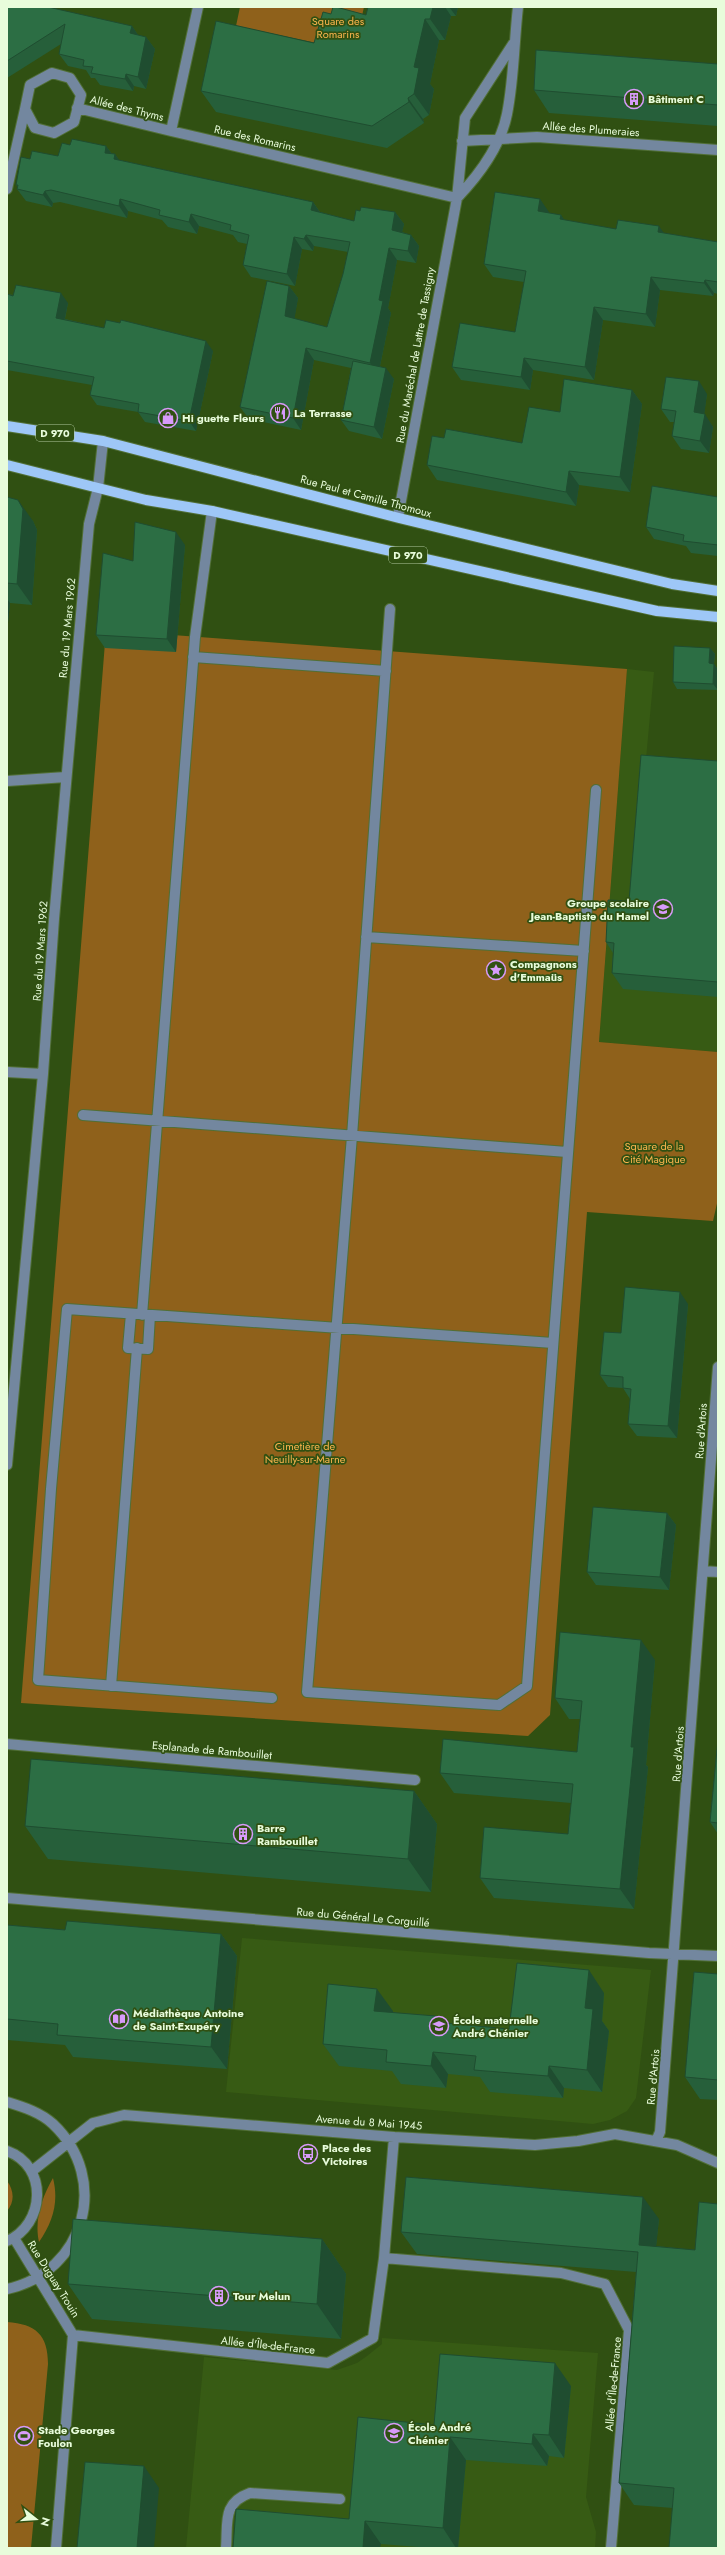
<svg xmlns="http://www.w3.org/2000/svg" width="725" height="2555" font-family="Jost,sans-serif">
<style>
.built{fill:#375b14}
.green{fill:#8f611b}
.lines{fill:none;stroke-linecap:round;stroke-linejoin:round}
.minor-casing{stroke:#516f36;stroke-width:12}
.major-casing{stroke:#516f36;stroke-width:12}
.minor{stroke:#73879f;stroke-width:10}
.major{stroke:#9ec7f7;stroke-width:10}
.wall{fill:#265f3a}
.shaded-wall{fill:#1f4d30}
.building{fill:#2c6e44;stroke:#1f4d30}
.labels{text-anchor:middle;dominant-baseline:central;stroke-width:3.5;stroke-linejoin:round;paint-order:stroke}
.shield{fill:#305012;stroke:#b1c89f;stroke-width:1}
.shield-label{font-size:10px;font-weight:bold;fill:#e8fcdb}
.park-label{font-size:11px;fill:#fbb44f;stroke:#305012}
.poi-label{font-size:11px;font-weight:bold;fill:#e8fcdb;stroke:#305012;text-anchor:start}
.street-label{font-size:11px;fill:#e8fcdb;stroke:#305012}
</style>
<rect width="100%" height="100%" fill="#305012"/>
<path class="built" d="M627,669L654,672L645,770L718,777V1052L599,1042Z
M242,1938L651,1970L636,2098L627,2111L610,2120L593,2124L226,2092Z
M382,2338L598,2353L586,2497L596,2532L595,2548H186L204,2357L337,2370L357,2363L367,2356L382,2344Z"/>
<path class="green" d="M240,7H364L354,51L236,26Z
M106,630L627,669L599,1042L718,1052V1199L713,1221L587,1212L550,1715L528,1736L21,1703Z
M53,2178C59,2202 53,2222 39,2242C34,2220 42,2197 53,2178Z
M7,2181C14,2190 15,2202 7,2211Z
M7,2322C36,2324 48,2335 48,2364L31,2548H7Z"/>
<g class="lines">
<g class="minor-casing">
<path id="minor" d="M198,7L171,131L457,198L398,517
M513,44L465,118L457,198C478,176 501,145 507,114C514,79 514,42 518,7
M52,73L70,78L81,95L74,122L54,133L35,128L25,109L30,85Z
M77,108L171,131
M462,141L537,137L718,150
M7,189L25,109
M390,609L352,1136L307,1692L499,1705L527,1686L596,790
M193,657L386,671
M7,781L66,777
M366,937L584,951
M7,1072L43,1074
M83,1115L567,1152
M131,1314L128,1348L148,1349L150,1315
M142,1315L195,637L212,511
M7,1465L43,1074L54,919L89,524L98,488L103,441
M703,1571L718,1572
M111,1686L137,1348
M272,1698L38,1680L51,1489L67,1309L553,1343
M7,1744L415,1780
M7,1898L649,1953L718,1956
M7,2102C23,2107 40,2112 53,2124C111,2179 85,2272 7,2289
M656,2141L660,2132L718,1367
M7,2151C49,2166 45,2225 7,2241
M32,2171L93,2123L124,2115L394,2137L535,2145L578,2141L615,2134L677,2145L718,2163
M14,2238L73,2335L56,2548
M384,2258L561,2273L605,2284L629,2330L611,2548
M73,2335L328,2363L373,2338L384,2258L394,2137
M226,2548C228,2522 222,2503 250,2493L340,2499"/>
</g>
<g class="major-casing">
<path id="major" d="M7,426L103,441L399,518L672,584L718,591
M7,465L146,500L212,511L657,611L718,617"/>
</g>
<use href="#minor" class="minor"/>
<use href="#major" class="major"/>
</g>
<path class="wall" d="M7,7L132,26L138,35L146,37L155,49L146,89L134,86L133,91L100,85L95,78H91L86,70L68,66L59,54L61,44L7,78Z
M368,7H458L456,16H451L445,40H439L430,84L434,89L429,115L423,119L424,123L387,148L216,112L201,91L314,43L331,14L366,15Z
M718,64V126L549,113L534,90Z
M70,145L106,146L112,154H115L119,160L313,202L320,212L354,221L360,211L395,212L404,224L402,232L411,235L419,246L416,263L397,260L388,308L391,313L380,366L394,379L382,439L349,431L341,420L351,368L314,360L301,430L249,419L240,407L289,286L298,298L294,319L327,327L343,274L348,252L314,246L313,251L302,249L295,286L251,277L243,265L247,244L238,242L233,235L199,226L197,234L168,227L162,220L128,211L127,218L60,202L53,203L52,207L26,201L17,189L18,187L16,185L30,159L58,156Z
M540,199L548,213L561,215L564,220L616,229L663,233L718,242V294L714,293L713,296L660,290L655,327L603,320L594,380L533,370L530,390L461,380L452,367L515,332L524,282L493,277L484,264Z
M7,294L68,303L65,319L104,328L213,351L196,431L145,422L138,412L97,405L90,395L92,385L7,370Z
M632,390L642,404L630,492L579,485L576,506L437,480L427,465L444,438L522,443L560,412Z
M707,394L704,414L713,427L709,453L681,449L672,436L674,422H670L661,409Z
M7,497L33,521L37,530L32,605L10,603L7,632Z
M718,497V556L691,553L686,546L654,539L646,527Z
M185,545L176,652L105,648L96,635L133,561Z
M710,648L715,654L714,664L718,670V690L677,689L673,682Z
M718,761V997L623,989L612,973L613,953L606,942L629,901Z
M688,1304L677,1438L637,1436L628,1424L630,1399L623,1388L608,1387L600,1375L621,1333Z
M667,1513L676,1525L669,1590L596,1585L587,1572Z
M655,1660L646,1765L648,1767L634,1909L494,1898L480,1878L568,1834L571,1803L454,1793L440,1773L577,1752L580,1719H569L555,1698Z
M718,1739V1834L710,1822Z
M414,1791L437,1824L431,1892L48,1859L25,1826Z
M7,1925L65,1930L221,1934L237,1956L227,2069L73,2057L65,2045L7,2040Z
M718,1974V2100L700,2099L685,2077Z
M604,1993L602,2021L609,2031L602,2092L564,2088L563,2098L490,2092L480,2077L448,2074L446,2088L401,2084L392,2071L339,2066L323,2044L393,2011V2012L440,2023L509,2029Z
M659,2219L656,2246L695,2250L673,2508L634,2505L619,2483L636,2272L417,2254L401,2232Z
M322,2239L346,2274L341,2339L92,2319L68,2284Z
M571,2386L564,2458L549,2456L547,2466L466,2460L458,2548H431L381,2544L349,2519L434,2425Z"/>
<path class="shaded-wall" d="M433,7H445L451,16L445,40L430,19Z
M449,7H458L456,16Z
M425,19L439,40L430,84L434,89L429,115L414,94V67Z
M132,26L140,38L130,33Z
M146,37L155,49L146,89L138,77Z
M126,74L134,86L133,91L125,79Z
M408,98L423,119L424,123L409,102Z
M106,146L114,157L115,154L123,166L105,153Z
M45,191L53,203L52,207L43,195Z
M120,199L128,211L127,218L119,206Z
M540,199L549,212L547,224L538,211Z
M313,202L321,214L311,210Z
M395,212L404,224L400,242L392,230Z
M191,214L199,226L197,234L189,222Z
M561,215L570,228L560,219Z
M659,226L668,239L658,232Z
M306,235L314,246L313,251L304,239Z
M411,235L419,246L416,263L408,251Z
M294,237L302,249L295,286L287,274Z
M389,248L397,260L388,308L391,313L378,375L370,363L379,300Z
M651,277L660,290L655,327L646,314Z
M705,280L714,293L713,296L704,283Z
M289,286L298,298L293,328L285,316Z
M61,293L68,303L63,327L56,318Z
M594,307L603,320L594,380L585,367Z
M206,341L213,351L196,431L189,421Z
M306,348L314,360L301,430L293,418Z
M524,358L533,370L530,390L521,377Z
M386,368L394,379L382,439L374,427Z
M699,381L707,394L703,424L705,414L713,427L709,453L700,441L694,412Z
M632,390L642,404L630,492L620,477Z
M569,471L579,485L576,506L566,492Z
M18,500L33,521L37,530L32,605L17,584Z
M176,532L185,545L176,652L167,639Z
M7,599L10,603L7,632Z
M710,648L715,654L713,670L709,663Z
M714,664L718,670V690L713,684Z
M680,1292L688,1304L677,1438L668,1426Z
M667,1513L676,1525L669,1590L660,1577Z
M641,1640L655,1660L646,1765L648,1767L634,1909L620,1889L631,1747Z
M414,1791L437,1824L431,1892L408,1859Z
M221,1934L237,1956L227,2069L211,2047Z
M589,1970L604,1993L602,2021L609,2031L602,2092L587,2070L585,2008Z
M377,1989L393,2011L390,2033L374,2011Z
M436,2016L451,2038L435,2022Z
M433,2052L448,2074L446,2088L431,2066Z
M549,2066L564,2088L563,2098L548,2076Z
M643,2197L659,2219L654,2267L639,2245Z
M322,2239L346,2274L341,2339L317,2304Z
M555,2363L571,2386L564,2458L549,2435Z
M533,2434L549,2456L547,2466L532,2444Z
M450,2437L466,2460L458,2548H456L443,2528Z
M144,2466L159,2488L154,2548H137Z
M365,2521L381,2544L380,2548H363Z"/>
<path class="building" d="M7,7H48L132,26L130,33L146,37L138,77L126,74L125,79L91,73L93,67L83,66L84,60L59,54L65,24L7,61Z
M333,7H336L366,15L368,7H433L430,19H425L414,67L419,68L414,94L408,98L409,102L372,126L201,91L216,21L314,43L323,12L331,14Z
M536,50L718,64V105L534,90Z
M72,139L106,146L105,153L115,154L114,159L313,202L311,210L354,221L356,210L360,211L361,207L395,212L392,230L411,235L408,251L389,248L379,300L383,301L370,363L306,348L293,418L240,407L267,281L289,286L285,316L327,327L343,274L350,242L306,235L304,239L294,237L287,274L243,265L249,235L230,230L231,225L191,214L189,222L159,215L160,210L120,199L119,206L51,190L45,191L43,195L17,189L18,185H16L21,157L30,159L32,151L58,156L62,143L70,145Z
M495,192L540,199L538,211L561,215L560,219L616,229L618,220L659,226L658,232L718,242V282L705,280L704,283L651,277L646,314L594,307L585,367L524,358L521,377L452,367L460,323L515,332L526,271L484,264Z
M16,285L61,293L56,318L104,328L106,320L120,323L121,320L206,341L189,421L138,412L139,404L90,395L94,377L7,361V294L13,296Z
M353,361L386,368L374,427L341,420Z
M666,377L699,381L694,412L705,414L700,441L672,436L676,411L661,409Z
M564,379L632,390L620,477L569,471L566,492L427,465L432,436L444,438L446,429L522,443L529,407L560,412Z
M652,486L718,497V545L683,541L684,535L646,527Z
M7,497L18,500L23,509L17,584L7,583Z
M135,522L176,532L167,639L96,635L103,553L133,561Z
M674,646L710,648L709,663L714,664L713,684L673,682Z
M641,755L718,761V982L612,973L614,943L606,942L608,900L629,901Z
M625,1287L680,1292L668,1426L628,1424L631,1389L623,1388V1377L600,1375L604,1332L621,1333Z
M593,1507L667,1513L660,1577L587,1572Z
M560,1632L641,1640L631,1747H634L620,1889L480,1878L484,1827L568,1834L573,1784L440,1773L443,1739L577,1752L582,1701L555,1698Z
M718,1739V1823L710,1822Z
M31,1759L414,1791L408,1859L25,1826Z
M67,1921L221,1934L211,2047L57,2035L58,2024L7,2019V1925L65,1930Z
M517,1963L589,1970L585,2008L593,2009L587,2070L549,2066L548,2076L474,2070L476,2056L433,2052L431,2066L386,2062L387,2050L323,2044L328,1984L377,1989L374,2011L436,2016L435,2022L509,2029Z
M694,1972L718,1974V2080L685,2077Z
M406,2177L643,2197L639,2245L695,2250L699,2202L718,2204V2548H669L674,2488L619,2483L638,2252L401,2232Z
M73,2219L322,2239L317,2304L68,2284Z
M440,2354L555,2363L549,2435L533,2434L532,2444L450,2437L443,2528L365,2521L363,2548H233L236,2509L349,2519L358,2417L434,2425Z
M85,2462L144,2466L137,2548H77Z"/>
<defs>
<g id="building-ring" transform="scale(1)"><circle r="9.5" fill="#305012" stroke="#d79bf9" stroke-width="1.5"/><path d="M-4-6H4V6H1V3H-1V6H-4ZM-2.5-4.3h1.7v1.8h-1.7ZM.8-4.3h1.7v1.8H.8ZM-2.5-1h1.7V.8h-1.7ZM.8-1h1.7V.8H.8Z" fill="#d79bf9"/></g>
<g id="restaurant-ring" transform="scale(1)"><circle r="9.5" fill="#305012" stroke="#d79bf9" stroke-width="1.5"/><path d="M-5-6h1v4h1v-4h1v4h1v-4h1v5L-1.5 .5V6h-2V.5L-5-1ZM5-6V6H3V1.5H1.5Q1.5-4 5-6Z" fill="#d79bf9"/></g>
<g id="shop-ring" transform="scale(1)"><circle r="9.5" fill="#305012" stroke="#d79bf9" stroke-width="1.5"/><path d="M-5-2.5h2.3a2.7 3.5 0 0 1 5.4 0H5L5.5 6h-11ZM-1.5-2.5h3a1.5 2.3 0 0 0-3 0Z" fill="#d79bf9"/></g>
<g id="school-ring" transform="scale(1)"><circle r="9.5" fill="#305012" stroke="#d79bf9" stroke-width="1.5"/><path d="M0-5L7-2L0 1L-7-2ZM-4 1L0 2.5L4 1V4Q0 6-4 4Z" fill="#d79bf9"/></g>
<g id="sight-ring" transform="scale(1)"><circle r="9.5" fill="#305012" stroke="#d79bf9" stroke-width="1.5"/><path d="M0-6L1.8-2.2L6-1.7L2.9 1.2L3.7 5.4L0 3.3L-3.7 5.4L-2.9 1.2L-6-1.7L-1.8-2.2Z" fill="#d79bf9"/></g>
<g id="library-ring" transform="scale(1)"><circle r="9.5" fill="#305012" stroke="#d79bf9" stroke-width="1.5"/><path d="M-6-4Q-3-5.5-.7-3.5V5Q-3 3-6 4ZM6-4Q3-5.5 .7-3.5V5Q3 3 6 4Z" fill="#d79bf9"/></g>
<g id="bus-ring" transform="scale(1)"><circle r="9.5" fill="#305012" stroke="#d79bf9" stroke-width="1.5"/><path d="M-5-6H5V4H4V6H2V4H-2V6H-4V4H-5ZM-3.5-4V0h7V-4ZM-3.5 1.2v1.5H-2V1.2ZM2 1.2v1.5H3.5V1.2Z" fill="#d79bf9"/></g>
<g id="stadium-ring" transform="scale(1)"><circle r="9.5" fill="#305012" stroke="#d79bf9" stroke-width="1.5"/><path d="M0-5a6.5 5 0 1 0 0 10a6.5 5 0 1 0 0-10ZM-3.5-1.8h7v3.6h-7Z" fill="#d79bf9"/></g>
</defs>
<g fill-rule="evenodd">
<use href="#building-ring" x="634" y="99"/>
<use href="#restaurant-ring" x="280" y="413"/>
<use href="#shop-ring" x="168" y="418"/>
<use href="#school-ring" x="663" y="909"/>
<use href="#sight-ring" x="496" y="970"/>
<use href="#building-ring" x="243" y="1834"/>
<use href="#library-ring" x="119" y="2019"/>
<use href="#school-ring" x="439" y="2026"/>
<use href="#bus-ring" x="308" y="2154"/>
<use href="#building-ring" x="219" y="2296"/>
<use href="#school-ring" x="394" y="2433"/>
<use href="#stadium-ring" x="24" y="2436"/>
</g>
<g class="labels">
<g class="shield">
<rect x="36" y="425" width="38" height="16" rx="3"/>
<rect x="389" y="547" width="38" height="16" rx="3"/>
</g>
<g class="shield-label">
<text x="55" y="433">D 970</text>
<text x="408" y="555">D 970</text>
</g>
<g class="park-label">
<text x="338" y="21">Square des<tspan x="338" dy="13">Romarins</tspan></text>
<text x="654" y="1146">Square de la<tspan x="654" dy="13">Cité Magique</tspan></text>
<text x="305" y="1446">Cimetière de<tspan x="305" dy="13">Neuilly-sur-Marne</tspan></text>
</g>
<g class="poi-label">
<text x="648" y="99">Bâtiment C</text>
<text x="294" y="413">La Terrasse</text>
<text x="182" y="418">Hi guette Fleurs</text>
<text x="649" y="903" text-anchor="end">Groupe scolaire<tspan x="649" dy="13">Jean-Baptiste du Hamel</tspan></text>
<text x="510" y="964">Compagnons<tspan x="510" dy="13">d'Emmaüs</tspan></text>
<text x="257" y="1828">Barre<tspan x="257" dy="13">Rambouillet</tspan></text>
<text x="133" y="2013">Médiathèque Antoine<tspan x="133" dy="13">de Saint-Exupéry</tspan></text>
<text x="453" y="2020">École maternelle<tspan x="453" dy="13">André Chénier</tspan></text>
<text x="322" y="2148">Place des<tspan x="322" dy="13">Victoires</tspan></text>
<text x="233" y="2296">Tour Melun</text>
<text x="408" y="2427">École André<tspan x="408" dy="13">Chénier</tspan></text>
<text x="38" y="2430">Stade Georges<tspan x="38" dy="13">Foulon</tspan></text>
</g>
<g class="street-label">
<text transform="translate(127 108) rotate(14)">Allée des Thyms</text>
<text transform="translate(591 129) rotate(4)">Allée des Plumeraies</text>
<text transform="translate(255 138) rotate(13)">Rue des Romarins</text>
<text transform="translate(415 355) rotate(-80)">Rue du Maréchal de Lattre de Tassigny</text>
<text transform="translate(366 496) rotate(15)">Rue Paul et Camille Thomoux</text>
<text transform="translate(67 628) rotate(-85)">Rue du 19 Mars 1962</text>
<text transform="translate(40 951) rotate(-86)">Rue du 19 Mars 1962</text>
<text transform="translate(701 1431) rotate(-86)">Rue d'Artois</text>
<text transform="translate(212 1750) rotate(5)">Esplanade de Rambouillet</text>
<text transform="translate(678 1754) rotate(-86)">Rue d'Artois</text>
<text transform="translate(363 1917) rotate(5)">Rue du Général Le Corguillé</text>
<text transform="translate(653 2077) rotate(-85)">Rue d'Artois</text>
<text transform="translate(369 2122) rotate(4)">Avenue du 8 Mai 1945</text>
<text transform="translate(54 2279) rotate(58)">Rue Duguay Trouin</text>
<text transform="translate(268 2345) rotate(6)">Allée d'Île-de-France</text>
<text transform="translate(613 2384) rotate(-85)">Allée d'Île-de-France</text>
</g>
</g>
<rect width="725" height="2555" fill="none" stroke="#e8fcdb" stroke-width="16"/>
<g transform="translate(36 2519) rotate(107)" stroke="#305012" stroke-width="3" paint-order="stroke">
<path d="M0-3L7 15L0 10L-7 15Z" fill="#e8fcdb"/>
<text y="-6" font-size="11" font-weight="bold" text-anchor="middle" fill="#e8fcdb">N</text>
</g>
</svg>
